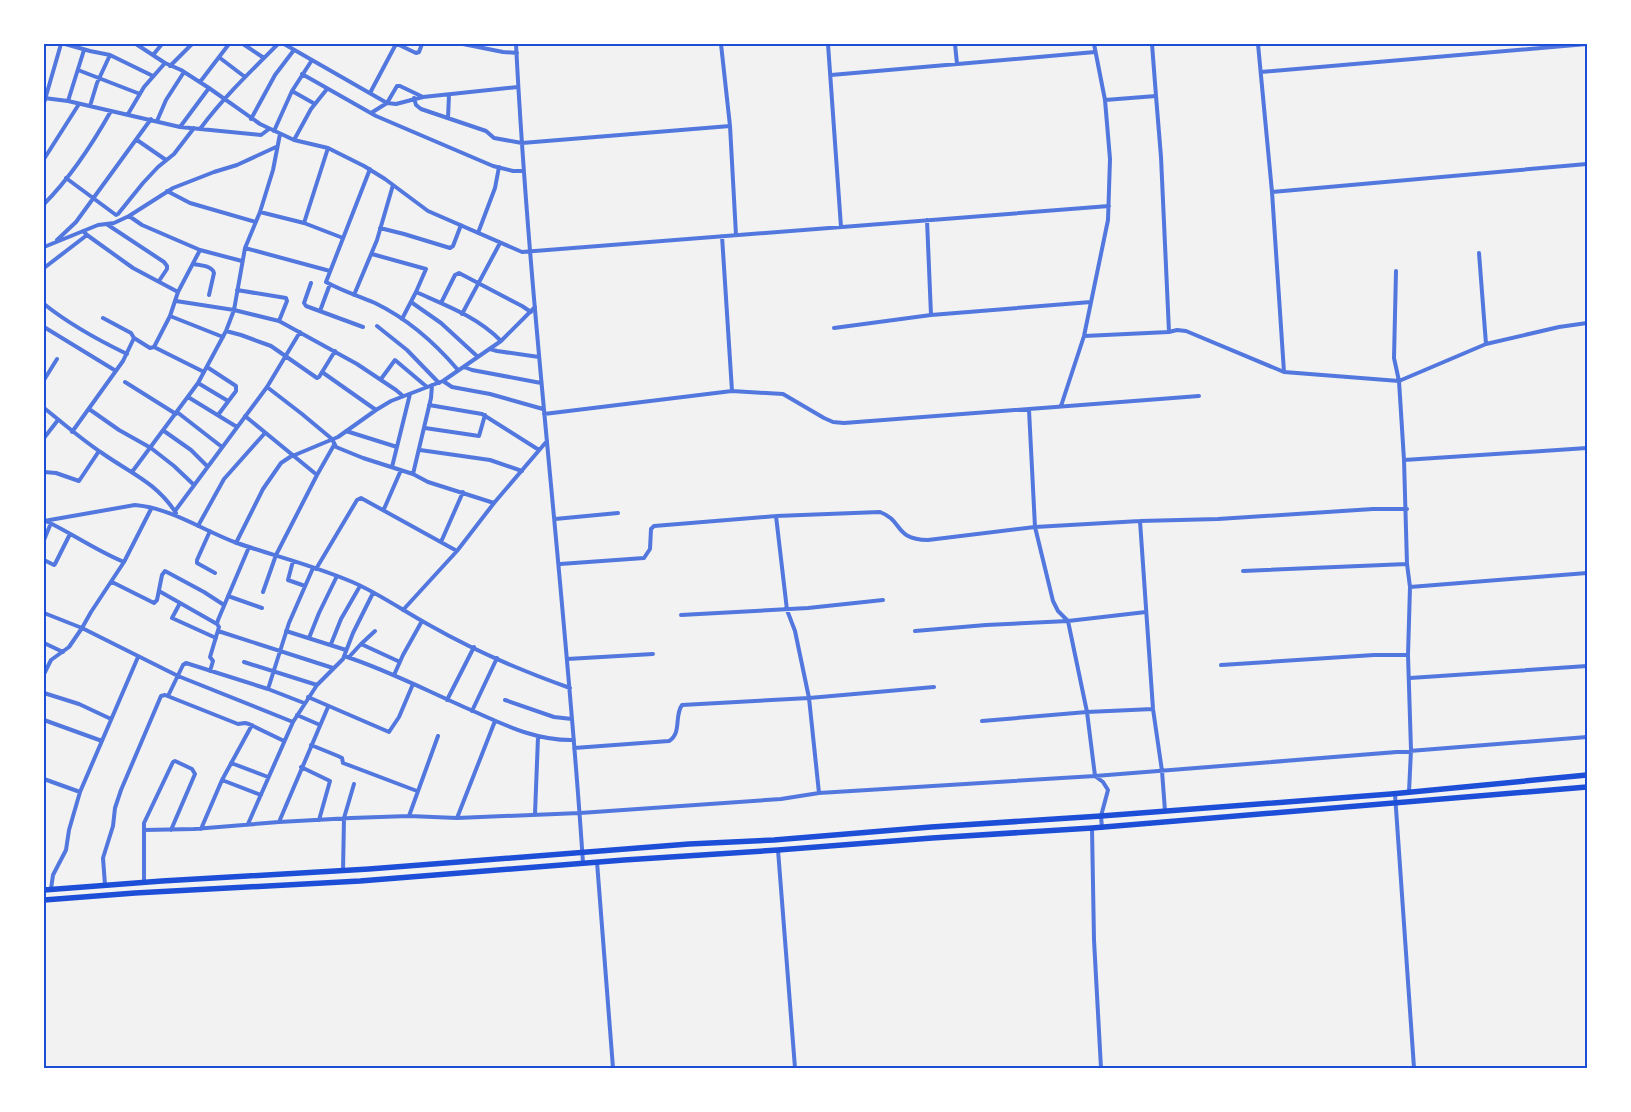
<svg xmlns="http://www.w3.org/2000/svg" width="1631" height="1112" font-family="Helvetica,sans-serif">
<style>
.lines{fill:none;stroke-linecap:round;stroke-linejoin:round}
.minor{stroke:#5277de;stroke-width:4}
.primary{stroke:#1d4ed8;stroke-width:5.5}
.neatline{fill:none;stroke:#1d4ed8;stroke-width:2}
</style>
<rect width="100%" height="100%" fill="#f2f2f2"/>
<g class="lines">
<path class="minor" d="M65,44L90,51L110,55L153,76
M136,44L165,63L181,70L209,88L260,124L294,140L328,148L364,166L385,179L428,211L522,252L1109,206
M243,44L264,58
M284,44L387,103L396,104L423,97L518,87
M397,44L416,53L419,52L422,44
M463,44L503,52L517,53
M516,44C530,317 565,589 583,863
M721,44L730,126L736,235
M828,44L841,227
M955,44L957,64
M1152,44L1156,96
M1258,44L1272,192L1284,372
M153,55L162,44
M220,58L245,77
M170,66L192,44
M78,70L140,94
M1261,72L1587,44
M302,74L376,116L493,166L513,171H524
M831,75L1095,52
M200,82L229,44
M292,91L315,104
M370,93L396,44
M44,98L68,101L180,127L261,135L269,129
M414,98L416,105L421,109L486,131L494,138L522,143L730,126
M1105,100L1156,96L1161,157L1169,332
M68,101L84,50
M44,103L61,44
M90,106L97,83L110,55
M371,113L387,103L397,86H400L423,97
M128,114L144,87L165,63
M448,118L449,95
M251,119L275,75L294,50
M157,121L166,100L184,72
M180,127L209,88
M200,129C223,98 251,71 278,44
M274,131L292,91L312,60
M137,140L166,160
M294,140L311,109L327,89
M44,159L79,104
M370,169L326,282C342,291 359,296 375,303C408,319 435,343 458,370
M66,178L116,215L118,214L143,183L158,167L174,154L194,128
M167,191L190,203L256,222
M1272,192L1587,164
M44,204C71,177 93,143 111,111
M260,212L304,223L343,238
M129,216L142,225L200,250L242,261
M927,220L931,315
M304,223L328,148
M108,225L164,262L167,266V269L159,281
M380,228L404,234L450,248L453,246L461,225
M83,231L87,235L133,268L178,292
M478,233L495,188L499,167
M722,236L732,391
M57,240L76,222L151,119
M44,247L98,225L114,223L129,216L173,188L214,172L237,165L276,147
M245,248L330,271
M1479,253L1486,344
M372,254L426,269L416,292L402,319
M193,264C201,265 212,266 214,273L209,295
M44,268L87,235
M1396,271L1394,358L1399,381L1404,460L1407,564L1410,587L1408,655L1411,750L1409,792
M311,283L304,303L306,306L363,327
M237,290L286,298L287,301L279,321
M416,292C445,305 478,317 501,341
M354,295L377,240L393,185
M176,301L234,310L279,321L357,364L396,390L403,396
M411,302L441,323L478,357
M441,303L455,275L459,273L522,306L531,312
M44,304C69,324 98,340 127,354
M320,311L330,284
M462,314L500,243
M170,316L223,337
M377,326L407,350L439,383
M44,327L116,371
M834,328L931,315L1091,302
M226,331L241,335L271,346L317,378L319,377L335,351
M1084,336L1169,332L1177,330L1186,331L1284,372L1399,381L1486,344L1559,327L1587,323
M134,338L150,348L154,347L204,372
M154,347L170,316L178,292L200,250
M490,349L497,351L539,357
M207,367L236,386V391L218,415
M464,367L472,370L541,383
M322,372L376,410
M381,379L395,360L427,387
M44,380L57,359
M443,381L452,387L490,394L543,409
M125,382L176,414
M198,383L228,401
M267,387L302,414L332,439L336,447L363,458L413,474L428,482L494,503
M188,397L237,427
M429,405L482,414L539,450
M1061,406L1084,336L1108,220L1110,159L1105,100L1094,44
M44,408C63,423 81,439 102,453C130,473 156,482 176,513
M89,409L119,430L151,448L174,466L193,484
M1029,410L1035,527L1053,601L1058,611L1068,621L1087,712L1095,776L1103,782L1108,790L1101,816L1102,828
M177,412L222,447
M544,414L732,391L783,394L824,418L833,422L844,423L1199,396
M245,416L317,475
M425,428L479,436L485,415
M164,431L191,450L207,466
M346,431L397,447
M72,432L123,361L134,338L131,333L103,318
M44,438L58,420
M420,450L490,460L522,471
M1404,460L1587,448
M392,467L410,394
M44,472L56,473L79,481L99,451
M132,472L198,383L226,331L234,310L245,248L260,212L273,170L280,134
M413,474L431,398L432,385
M384,509L401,470
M175,511L267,387L300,332
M776,516L787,610L795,631L809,698L819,793
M555,519L618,513
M44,521L135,505C171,508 204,531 237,543C277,557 320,567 359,585C384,597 407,613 431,626C475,651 522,671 570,688
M46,521C73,534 97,551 124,562
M1140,521L1153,709L1162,771L1165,811
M198,526L224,479L265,433
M210,531L197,560V563L215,573
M44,540L51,523
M441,542L463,492
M236,543L263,489L281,463L290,457L338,437L376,410L391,401L443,381L501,341L535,307
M44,560L54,565L55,564L70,534
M293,561L288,580L305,586
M560,564L644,558L650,549L651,529L654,526L776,516L880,512C904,521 893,539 928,540L1035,527L1140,521L1218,519L1373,509H1407
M316,569L357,500L361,498L457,551
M1243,571L1407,564
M112,582L154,603L157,600L162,575L165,571L204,592L224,605
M1410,587L1587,573
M159,591L217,624
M263,592L276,555L317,475L334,445
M228,596L262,608
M180,603L172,618L216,638
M403,610L457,551L494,503L547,441
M44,613L82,628L178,676L293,722
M681,615L808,608L883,600
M218,631L333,668
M286,631L346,650
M915,631L986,625L1068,621L1146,612
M309,638L319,613L337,576
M44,643L63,652
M331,644L341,619L360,586
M361,644L400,662
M344,656C388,670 429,692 471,710C505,725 536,741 574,740
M349,657L361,644L375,631
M567,659L653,654
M244,662L317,685
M1221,665L1374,655H1408
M210,671L213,661L210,657L219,627L217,624L218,620L249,547
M44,674L51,660L69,647L82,628L91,612L124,562L151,509
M394,675L403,655L422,621
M1410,678L1587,666
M268,689L289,623L313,568
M44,693L79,704L111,719
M168,696L183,665L186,663L268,689L304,703
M308,697L389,732L399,717L413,684
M447,700L474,647
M505,700L554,717L572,719
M472,711L497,658
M297,715L320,725
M44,720L102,741
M982,721L1087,712L1153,709
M311,745L338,756L342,758L343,763L417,791
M574,748L669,741C682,733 674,716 682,705L809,698L934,687
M231,763L268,777
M301,767L330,781L319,820
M44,779L80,792
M222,780L261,795
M1395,794L1414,1068
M535,814L538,737
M409,816L438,736
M457,818L495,721
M279,822L328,707
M248,824L293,722L317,685L343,659L353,633L373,593
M1092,828L1094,940L1101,1068
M201,829L222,780L252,725
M144,830L194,829L279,822L351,818L409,816L457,818L580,813L781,799L819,793L1095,776L1587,737
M778,850L795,1068
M597,862L613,1068
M343,871L344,818L354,784
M144,882V823L173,762L175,761L192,769L195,774L171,830
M105,885L103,858L113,826L115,808L121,790L161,696L165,695L238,724L245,723L249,724L284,741
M51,889L53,875L66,850L69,830L80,792L138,657"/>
<path class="primary" d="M44,890L162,881L369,869L689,844L774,840L931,827L1101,816L1391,794L1587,775
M44,900L135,893L360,881L624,860L778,850L932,838L1092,828L1587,787"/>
</g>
<rect width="1631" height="1112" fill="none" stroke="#ffffff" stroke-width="90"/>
<rect x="45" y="45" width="1541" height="1022" class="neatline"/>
</svg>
